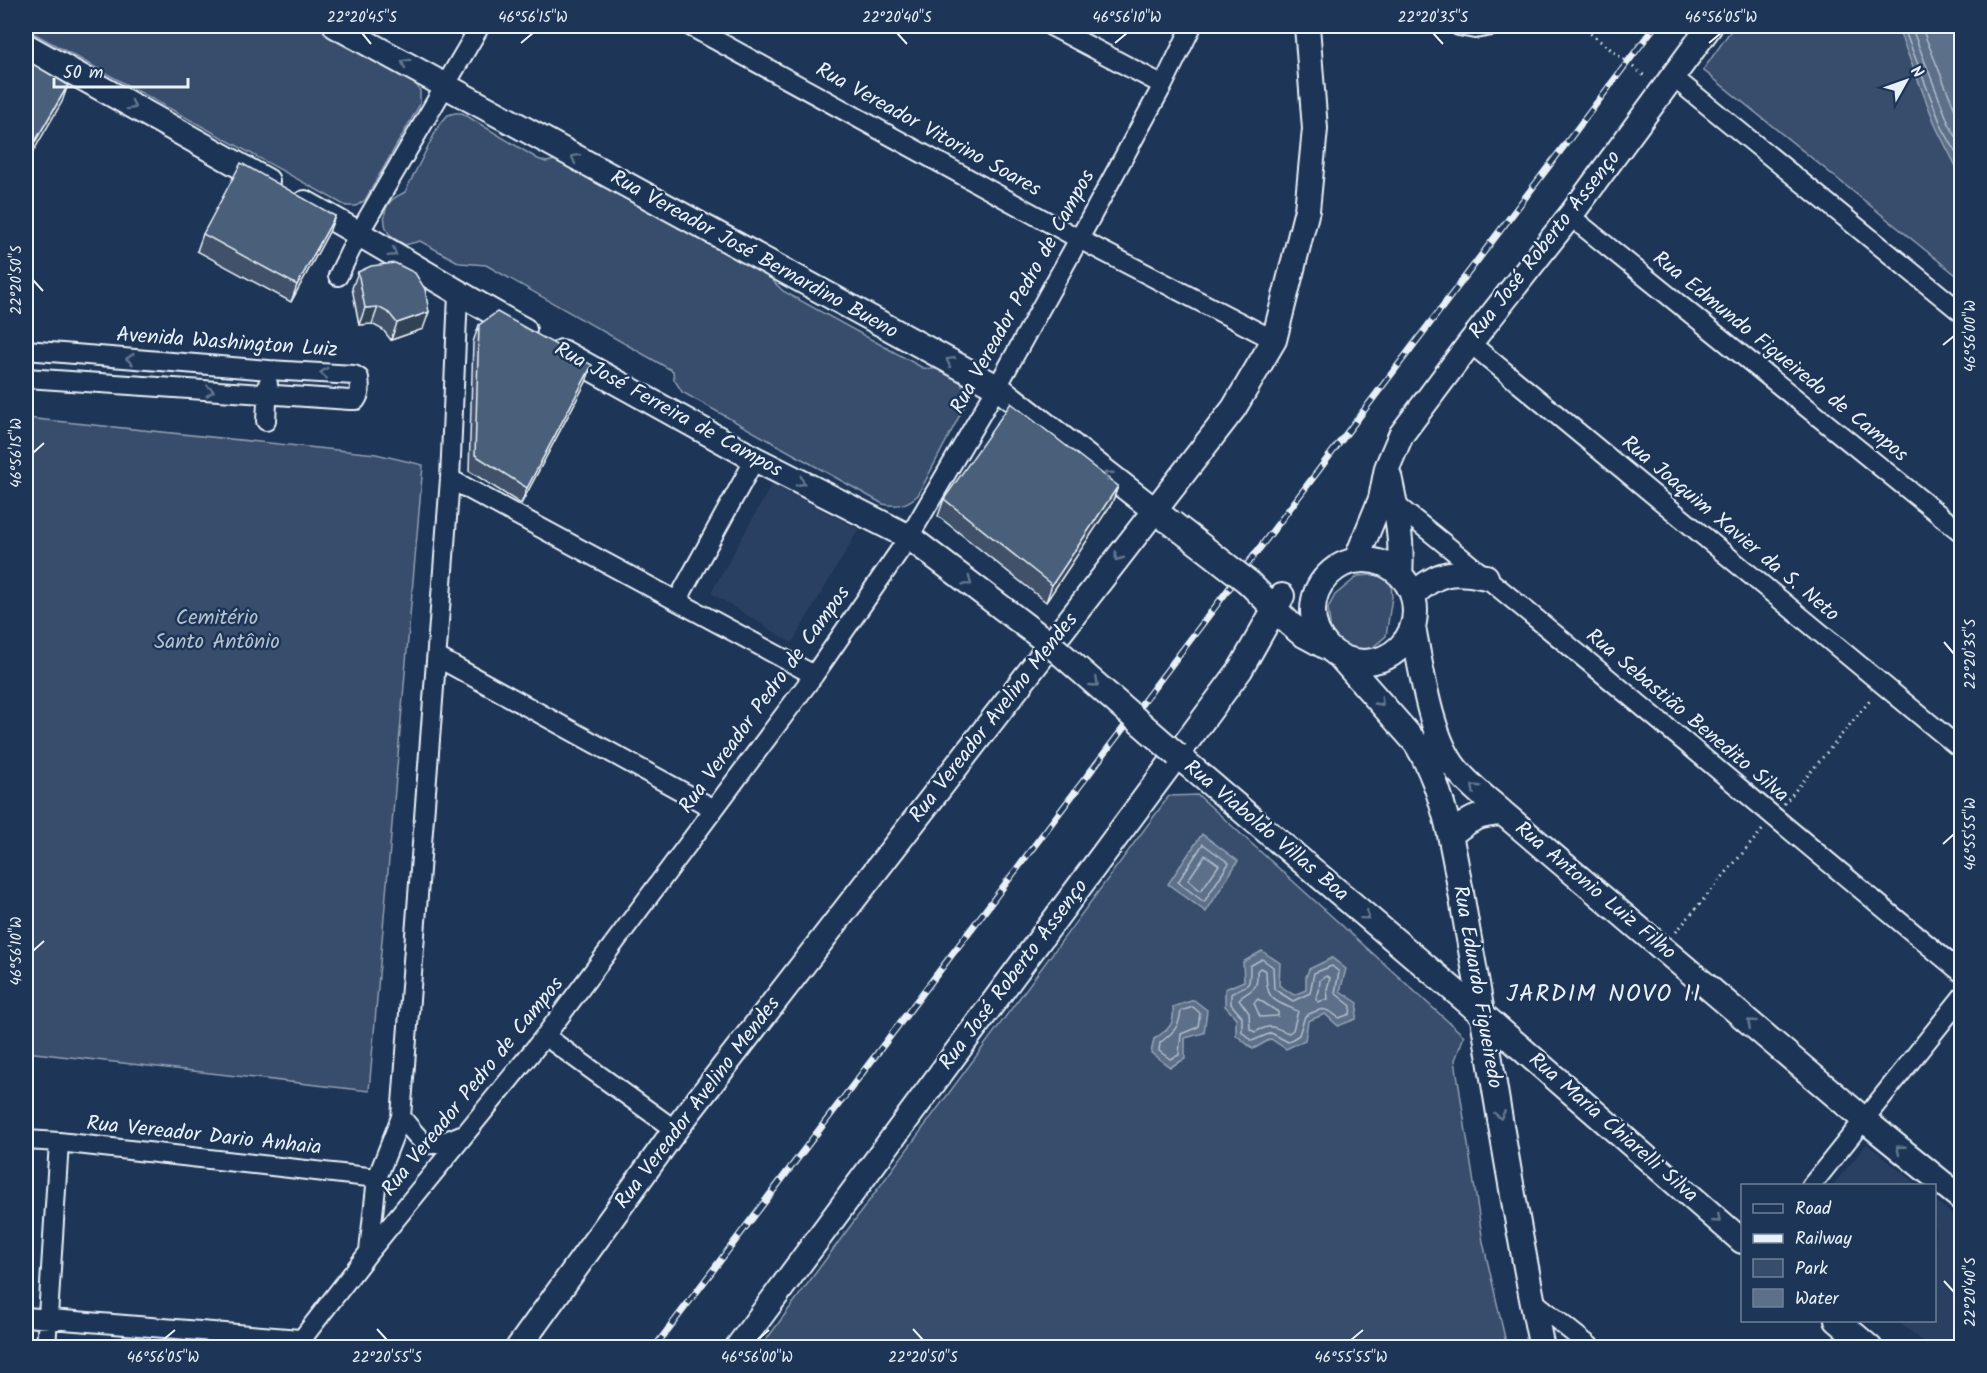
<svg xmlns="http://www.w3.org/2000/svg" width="1987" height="1373" font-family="Kalam,sans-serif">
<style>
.built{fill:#2a4162}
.green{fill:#374d6c;stroke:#909fb2;stroke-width:1.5}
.water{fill:#5d7089;stroke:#95a4b5;stroke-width:1.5}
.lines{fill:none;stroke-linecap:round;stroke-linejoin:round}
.shore{stroke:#b0bdcc;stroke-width:1.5}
.minor-casing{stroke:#e8f1f8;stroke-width:22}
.major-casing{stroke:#e8f1f8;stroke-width:28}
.path{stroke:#e8f1f8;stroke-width:3;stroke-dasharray:1.5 4.5;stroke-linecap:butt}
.minor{stroke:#1d3557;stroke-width:18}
.major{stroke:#1d3557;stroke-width:24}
.rail-casing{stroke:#e8f1f8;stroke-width:7}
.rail{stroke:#1d3557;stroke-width:4.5;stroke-dasharray:14;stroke-linecap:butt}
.major-bridge-casing{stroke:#e8f1f8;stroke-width:28;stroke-linecap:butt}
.major-bridge{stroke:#1d3557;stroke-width:24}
.wall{fill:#3f5169;stroke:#e8f1f8;stroke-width:1.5}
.shaded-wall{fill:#334255;stroke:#e8f1f8;stroke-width:1.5}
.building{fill:#495e7a;stroke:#e8f1f8;stroke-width:1.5}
.oneway{stroke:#64778f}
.ticks{fill:none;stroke:#e8f1f8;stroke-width:2}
.labels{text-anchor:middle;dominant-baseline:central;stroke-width:5;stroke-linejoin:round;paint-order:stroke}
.street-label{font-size:21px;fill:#e8f1f8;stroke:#1d3557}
.park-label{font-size:21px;fill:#b3c0ce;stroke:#1d3557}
.quarter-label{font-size:24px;letter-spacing:1.5px;fill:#e8f1f8;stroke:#1d3557}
.neatline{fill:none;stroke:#e8f1f8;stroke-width:2}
.ticks-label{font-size:15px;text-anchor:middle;fill:#e8f1f8}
</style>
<rect width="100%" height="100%" fill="#1d3557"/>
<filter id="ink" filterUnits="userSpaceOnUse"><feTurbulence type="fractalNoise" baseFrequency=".0167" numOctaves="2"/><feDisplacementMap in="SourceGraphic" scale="12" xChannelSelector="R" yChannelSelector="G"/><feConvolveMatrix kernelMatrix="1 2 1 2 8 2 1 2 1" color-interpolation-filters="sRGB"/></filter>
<g filter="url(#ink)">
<path class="built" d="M772,484L859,529L792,643L711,593Z
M1867,1144L1917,1185H1833Z
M1935,1200L1961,1223V1347H1930L1898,1321L1934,1320Z"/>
<path class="green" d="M26,26H316L414,80L420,91V104L365,200L356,206H346L26,29Z
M1734,26H1961V279L1703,70Z
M455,113H462L538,159L546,162L561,159L768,272L774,282L783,291L923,368L934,369L944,367C961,378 966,386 964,407L918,495C907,505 897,507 883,504L682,392L674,379L673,371L486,265L460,263L420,241L405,245C401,242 396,240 392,237C382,228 382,209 392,200C395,197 400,195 405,192L439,125L448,115Z
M26,418L376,454L423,465L369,1091L26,1052Z
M1384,574L1391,581L1392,597L1386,636L1364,655L1340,644L1331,632L1328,608L1335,595L1358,576Z
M1198,795L1464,1036L1455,1060L1483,1242L1507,1347L760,1348L1169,796Z"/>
<path class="water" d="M1897,26H1961V176L1937,129Z
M1202,834L1238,861L1206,912L1168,884Z
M1262,951L1280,963L1279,985L1294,995L1306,990V977L1309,969L1332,958L1346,969L1340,991L1358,1003L1356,1019L1338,1026L1325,1014L1308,1021L1305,1040L1286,1049L1271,1039L1253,1049L1236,1035V1018L1225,1006V989L1244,981L1243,962Z
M1194,1000L1207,1010L1204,1033L1185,1038V1059L1170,1067L1151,1053L1154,1039C1168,1030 1175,1025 1173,1007Z"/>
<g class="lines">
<path class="shore" d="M1903,26L1942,127L1962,163
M1911,26L1949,124L1962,147
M1921,26L1962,127
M1203,844L1229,863L1204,902L1178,882Z
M1205,855L1219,865L1201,891L1188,880Z
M1262,959L1273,967L1274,989L1293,1001L1310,993L1314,973L1332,966L1339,972L1335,993L1351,1006L1350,1014L1339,1018C1324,1006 1322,1008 1305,1016L1299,1035L1288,1042L1271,1033L1252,1041L1242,1032V1017L1231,1004V994C1248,981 1250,993 1250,966Z
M1260,968L1266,971C1266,1000 1272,1000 1298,1011L1293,1030L1289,1033C1272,1027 1273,1023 1255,1032L1250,1029L1249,1013L1239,999C1252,988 1258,992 1257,971Z
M1326,976L1330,978L1327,989L1328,999L1318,1002L1316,999L1319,991L1320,980Z
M1258,999L1278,1012V1016L1260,1017L1254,1003Z
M1193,1007L1200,1013L1198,1027L1181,1034L1179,1055L1170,1059L1159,1051L1160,1043C1172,1033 1179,1029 1181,1011Z"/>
<g class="minor-casing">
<path id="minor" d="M690,26L1079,239L1274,340
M1051,26L1163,85
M1459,26L1475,29L1492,26
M1673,77L1962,313
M1570,216L1962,533
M338,276L359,233L480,26
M1470,343L1962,750
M26,350L269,370L354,375L359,378C360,386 361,393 356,400H350L26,378
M266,421L268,384
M450,479L814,675
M1388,502L1395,504C1587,657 1772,817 1962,973
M677,601L755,459
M437,657L714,809
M545,1036L675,1130
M401,1117C427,1147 422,1151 461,1135
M26,1140L59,1142L377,1178
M1811,1186L1962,997
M369,1251L377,1178L401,1117L450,479L458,294
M1531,1299L1592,1348
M26,1317L300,1339
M46,1348L59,1142
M295,1348L369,1252L545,1036L814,675L909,537L997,387L1079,239L1163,85L1192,26"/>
</g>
<g class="major-casing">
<path id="major" d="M336,26L997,387L1167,520
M26,46L267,181
M305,203C379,244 450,289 524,330
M562,352L755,459L909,537L1051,645
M1389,476C1396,509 1403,540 1400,574
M1313 611a51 51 0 1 1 102 0a51 51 0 1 1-102 0Z
M1356,560L1381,499L1387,468L1401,435L1470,343L1570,216L1710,26
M1248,582L1290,624L1302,634L1328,648
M1413,595C1438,571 1454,570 1486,577
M1413,627C1421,667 1430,737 1456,769C1469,785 1487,799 1503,813L1868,1123L1962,1199
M1341,658L1416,743C1450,798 1457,876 1469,939C1494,1075 1513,1212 1542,1348
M1177,755L1483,1015L1742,1241
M1450,835C1469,820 1477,814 1503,813
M1837,1320L1870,1348
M518,1348L675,1130L1234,408L1274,340L1307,210L1315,129L1307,26
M737,1348L1240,670L1282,596"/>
</g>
<path class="path" d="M1581,26L1647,78
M1784,804L1872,698
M1676,932L1763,829"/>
<use href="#minor" class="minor"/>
<use href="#major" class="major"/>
<g class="rail-casing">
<path id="rail" d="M654,1348L1655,26"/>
</g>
<use href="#rail" class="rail"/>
<g class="major-bridge-casing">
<path id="major-bridge" d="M1172,523L1248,582
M1051,645L1177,755"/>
</g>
<use href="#major-bridge" class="major-bridge"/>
</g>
<path class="wall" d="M335,216L329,232L291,302L197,251L203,234Z
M358,272L423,329L391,340L383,330L372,324L359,325L352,288Z
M479,325L586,382L521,504L469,471L473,342Z
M1118,486L1112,503L1046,602L938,516L944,499Z"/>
<path class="shaded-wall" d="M68,85L62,102L26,164V157Z
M335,216L329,232L291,302L297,285Z
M378,307L372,324L359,325L365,308Z
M429,312L423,329L391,340L397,323Z
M592,365L586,382L521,504L527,488Z
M1118,486L1112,503L1046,602L1052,585Z"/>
<path class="building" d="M26,60L68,85L26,157Z
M241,163L335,216L297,285L203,234Z
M395,263L415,273L425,289L429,312L397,323L389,313L378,307L365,308L358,272L371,266Z
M497,312L592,365L527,488L475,455L479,325Z
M1011,403L1118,486L1052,585L944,499Z"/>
<defs><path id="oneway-chevron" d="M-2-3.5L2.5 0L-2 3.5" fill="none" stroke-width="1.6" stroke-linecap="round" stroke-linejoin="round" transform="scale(1.5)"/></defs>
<g class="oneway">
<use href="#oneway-chevron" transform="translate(405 63) rotate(-151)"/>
<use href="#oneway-chevron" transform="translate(132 106) rotate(29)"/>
<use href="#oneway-chevron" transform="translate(575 158) rotate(-151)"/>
<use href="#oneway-chevron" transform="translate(393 253) rotate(32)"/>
<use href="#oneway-chevron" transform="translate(130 359) rotate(-175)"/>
<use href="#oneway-chevron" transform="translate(950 361) rotate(-151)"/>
<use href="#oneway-chevron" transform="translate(324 373) rotate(-177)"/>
<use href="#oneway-chevron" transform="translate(210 391) rotate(4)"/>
<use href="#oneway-chevron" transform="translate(1108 475) rotate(-142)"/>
<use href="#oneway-chevron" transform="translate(801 482) rotate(27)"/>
<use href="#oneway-chevron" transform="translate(1118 557) rotate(127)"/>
<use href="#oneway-chevron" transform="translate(968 582) rotate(37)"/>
<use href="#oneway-chevron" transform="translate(1095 683) rotate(41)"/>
<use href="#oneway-chevron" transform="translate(1380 702) rotate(46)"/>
<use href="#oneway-chevron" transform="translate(1475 788) rotate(-137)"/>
<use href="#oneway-chevron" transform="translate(1366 916) rotate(40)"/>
<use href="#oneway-chevron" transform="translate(1751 1023) rotate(-139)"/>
<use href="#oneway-chevron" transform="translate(1500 1115) rotate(80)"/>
<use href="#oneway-chevron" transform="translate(1900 1149) rotate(-141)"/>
<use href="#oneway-chevron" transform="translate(1717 1219) rotate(41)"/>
</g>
</g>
<path class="ticks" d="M362,33L371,44M897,33L907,44M1433,33L1443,44M521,43L533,33M1115,43L1127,33M1709,43L1721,33M33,280L43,291M1943,345L1954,336M33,453L44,443M1944,642L1954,654M1943,844L1954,834M33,951L44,941M1944,1281L1954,1292M377,1329L387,1340M913,1329L923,1340M163,1340L175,1330M757,1340L769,1330M1351,1340L1363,1330"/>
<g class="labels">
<g class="street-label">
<text transform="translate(928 130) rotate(29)">Rua Vereador Vitorino Soares</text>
<text transform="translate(1545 245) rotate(-52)">Rua José Roberto Assenço</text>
<text transform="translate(754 255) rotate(29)">Rua Vereador José Bernardino Bueno</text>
<text transform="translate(1023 292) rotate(-61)">Rua Vereador Pedro de Campos</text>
<text transform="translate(227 343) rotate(4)">Avenida Washington Luiz</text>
<text transform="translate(1780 357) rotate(39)">Rua Edmundo Figueiredo de Campos</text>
<text transform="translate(668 410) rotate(29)">Rua José Ferreira de Campos</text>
<text transform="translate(1730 529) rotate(40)">Rua Joaquim Xavier da S. Neto</text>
<text transform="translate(765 700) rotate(-54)">Rua Vereador Pedro de Campos</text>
<text transform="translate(1687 716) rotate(40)">Rua Sebastião Benedito Silva</text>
<text transform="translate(994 718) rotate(-52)">Rua Vereador Avelino Mendes</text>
<text transform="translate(1266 831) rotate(40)">Rua Viaboldo Villas Boa</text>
<text transform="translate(1595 891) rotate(40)">Rua Antonio Luiz Filho</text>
<text transform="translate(1014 975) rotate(-53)">Rua José Roberto Assenço</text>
<text transform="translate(1477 987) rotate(80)">Rua Eduardo Figueiredo</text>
<text transform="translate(473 1087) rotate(-51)">Rua Vereador Pedro de Campos</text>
<text transform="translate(698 1103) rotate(-53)">Rua Vereador Avelino Mendes</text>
<text transform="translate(1613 1128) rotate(41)">Rua Maria Chiarelli Silva</text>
<text transform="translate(204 1136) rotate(6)">Rua Vereador Dario Anhaia</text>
</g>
<g class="park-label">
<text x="217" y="618">Cemitério<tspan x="217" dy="24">Santo Antônio</tspan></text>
</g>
<g class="quarter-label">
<text x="1604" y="994">JARDIM NOVO II</text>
</g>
</g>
<rect width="1987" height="1373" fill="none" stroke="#1d3557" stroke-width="66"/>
<rect x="1741" y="1184" width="195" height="138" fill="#1d3557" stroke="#6e8097" stroke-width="1.5"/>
<rect x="1753" y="1204" width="30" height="9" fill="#1d3557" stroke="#6e8097" stroke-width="1.5"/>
<text x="1795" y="1214" font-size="18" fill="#e8f1f8">Road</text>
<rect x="1753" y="1234" width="30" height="9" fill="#e8f1f8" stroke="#6e8097" stroke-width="1.5"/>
<text x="1795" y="1244" font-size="18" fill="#e8f1f8">Railway</text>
<rect x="1753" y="1259" width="30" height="18" fill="#374d6c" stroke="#6e8097" stroke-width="1.5"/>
<text x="1795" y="1274" font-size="18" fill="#e8f1f8">Park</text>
<rect x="1753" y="1289" width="30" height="18" fill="#5d7089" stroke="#6e8097" stroke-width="1.5"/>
<text x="1795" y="1304" font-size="18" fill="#e8f1f8">Water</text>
<g transform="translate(1906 81) rotate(50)" stroke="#1d3557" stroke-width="4.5" paint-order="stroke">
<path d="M0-4.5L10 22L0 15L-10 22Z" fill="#e8f1f8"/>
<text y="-9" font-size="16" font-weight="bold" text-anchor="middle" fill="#e8f1f8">N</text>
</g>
<path d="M54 78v9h134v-9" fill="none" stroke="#e8f1f8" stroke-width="3"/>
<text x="63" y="78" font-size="18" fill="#e8f1f8" stroke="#1d3557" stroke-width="4.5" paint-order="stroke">50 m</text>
<rect x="33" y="33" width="1921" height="1307" class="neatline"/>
<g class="ticks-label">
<text x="362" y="22">22°20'45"S</text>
<text x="533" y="22">46°56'15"W</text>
<text x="897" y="22">22°20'40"S</text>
<text x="1127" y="22">46°56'10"W</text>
<text x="1433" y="22">22°20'35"S</text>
<text x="1721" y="22">46°56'05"W</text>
<text transform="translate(16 280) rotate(-90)" y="5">22°20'50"S</text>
<text transform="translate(1970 336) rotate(-90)" y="5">46°56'00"W</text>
<text transform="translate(16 453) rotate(-90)" y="5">46°56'15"W</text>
<text transform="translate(1970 654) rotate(-90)" y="5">22°20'35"S</text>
<text transform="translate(1970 834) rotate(-90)" y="5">46°55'55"W</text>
<text transform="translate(16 951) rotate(-90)" y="5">46°56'10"W</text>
<text transform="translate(1970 1292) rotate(-90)" y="5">22°20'40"S</text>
<text x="163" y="1362">46°56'05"W</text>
<text x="387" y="1362">22°20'55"S</text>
<text x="757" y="1362">46°56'00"W</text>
<text x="923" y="1362">22°20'50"S</text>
<text x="1351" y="1362">46°55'55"W</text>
</g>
</svg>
